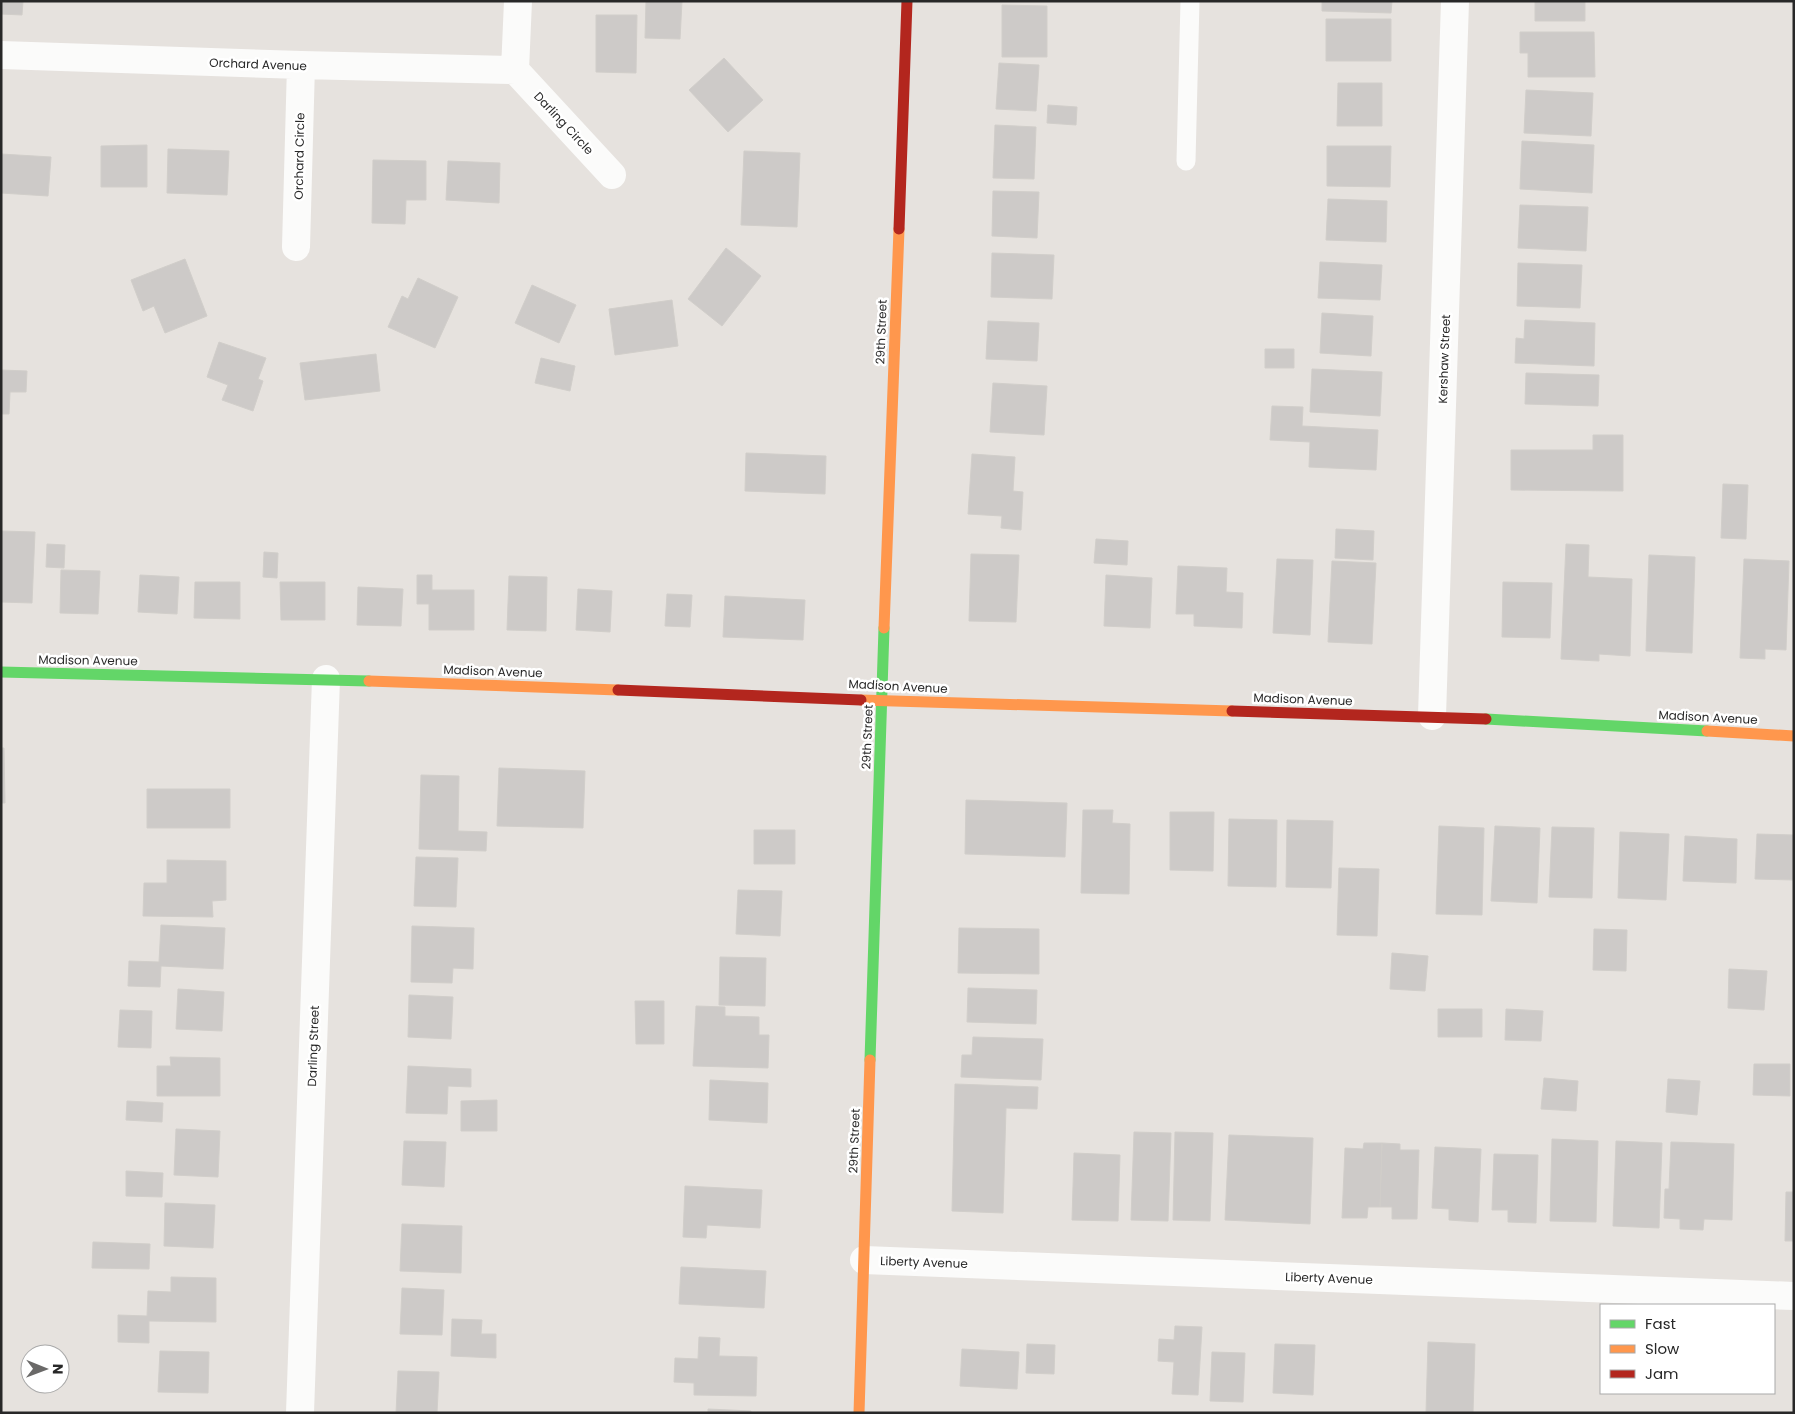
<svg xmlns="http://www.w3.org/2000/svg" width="1795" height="1414" font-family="Poppins,sans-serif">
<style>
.building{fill:#cdcac8;stroke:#d1ceca}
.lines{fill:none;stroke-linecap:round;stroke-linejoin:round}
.lane{stroke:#fbfbfa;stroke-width:19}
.street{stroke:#fbfbfa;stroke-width:28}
.fast{stroke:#63d668;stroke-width:11}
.slow{stroke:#ff974d;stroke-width:11}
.jam{stroke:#b3261e;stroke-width:11}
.labels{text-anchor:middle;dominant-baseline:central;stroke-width:5;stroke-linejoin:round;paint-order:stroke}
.street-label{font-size:12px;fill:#282828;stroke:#fff}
</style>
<rect width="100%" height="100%" fill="#e6e2de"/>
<path class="building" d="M1,1H23L22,15L1,14Z
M646,1H682L680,39L645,38Z
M1322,1H1392L1391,13L1322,11Z
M1535,1H1585V21H1535Z
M1002,5L1047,6V57H1002Z
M596,15H637L636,73L596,72Z
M1326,19H1391V61H1326Z
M1520,32H1594L1595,77H1528V53H1520Z
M724,58L763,100L728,132L689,90Z
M999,63L1039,65L1036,111L996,109Z
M1338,83H1382V126H1337Z
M1526,90L1593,93L1591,136L1524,133Z
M1048,105L1077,107L1076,125L1047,123Z
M995,125L1036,127L1034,179L993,178Z
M1522,141L1594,145L1592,193L1520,189Z
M147,145V187H101V146Z
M1327,146H1391L1390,187L1327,186Z
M168,149L229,151L227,195L167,193Z
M744,151L800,153L797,227L741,225Z
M1,154L51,157L48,196L1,193Z
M373,160L426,161V200H406L405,224L372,223Z
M448,161L500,163L499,203L446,200Z
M993,191L1039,192L1037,238L992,236Z
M1328,199L1387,201L1386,242L1326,240Z
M1520,205L1588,207L1586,251L1518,248Z
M726,248L761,276L722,326L688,299Z
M992,253L1054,255L1052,299L991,297Z
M185,259L207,316L165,333L154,306L143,311L131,280Z
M1320,262L1382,265L1380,300L1318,298Z
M1518,263L1582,265L1580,308L1517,306Z
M418,278L458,297L435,348L388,327L402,296L408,299Z
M532,285L576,305L559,343L515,323Z
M672,300L678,346L615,355L609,309Z
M1322,313L1373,316L1371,356L1320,353Z
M1525,320L1595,323L1594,366L1515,363L1516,338L1524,339Z
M988,321L1039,323L1037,361L986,359Z
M219,342L266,358L258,379L263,381L253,411L222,400L228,385L207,377Z
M1265,349H1294V368H1265Z
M376,354L380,391L305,400L300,363Z
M541,358L575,366L570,391L535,383Z
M1312,369L1382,372L1380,416L1310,412Z
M1,370L27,371L26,392H10L9,414H1Z
M1526,373L1599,375L1598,406L1525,404Z
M993,383L1047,386L1044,435L990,432Z
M1272,406L1303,407L1302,426L1378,430L1376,470L1309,467L1310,442L1270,440Z
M1593,435H1623V491L1511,490V450H1593Z
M746,453L826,456L825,494L745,491Z
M972,454L1015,457L1013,491L1023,492L1021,530L1001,528L1002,516L968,514Z
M1723,484L1748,485L1746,539L1721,538Z
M1336,529L1374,531L1373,560L1335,558Z
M1,531L35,532L32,603L1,602Z
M1096,539L1128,541L1127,565L1094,563Z
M47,544L65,545L64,568L46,567Z
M1566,544L1589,545L1588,577L1632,579L1630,656L1599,654V661L1561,659Z
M264,552L278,553L277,578L263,577Z
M971,554L1019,555L1016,622L969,621Z
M1649,555L1695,557L1692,653L1646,651Z
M1277,559L1313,560L1310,635L1273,633Z
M1744,559L1789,561L1786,650L1765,649V659L1740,658Z
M1332,561L1376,563L1372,644L1328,642Z
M1178,566L1227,568L1226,592L1243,593L1242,628L1194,626V614H1176Z
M61,570L100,571L98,614L60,613Z
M140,575L179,577L177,614L138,612Z
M417,575H432V590H474V630H429V604H417Z
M1106,575L1152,578L1150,628L1104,626Z
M509,576L547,577L546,631L507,630Z
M195,582H240V619L194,618Z
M280,582H325V620H281Z
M1503,582L1552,583L1550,638L1502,637Z
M358,587L403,589L401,626L357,625Z
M578,589L612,591L610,632L576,630Z
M667,594L692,595L690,627L665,626Z
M725,596L805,600L803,640L723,637Z
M1,748H4L5,803H1Z
M499,768L585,771L583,828L497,826Z
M421,775L459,776L458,831L487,832L486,851L419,849Z
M147,789H230V828H147Z
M966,800L1067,803L1065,857L965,854Z
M1083,810H1113L1112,823L1130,824L1129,894L1081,893Z
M1170,812H1214L1213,871L1170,870Z
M1229,819L1277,820L1276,887L1228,886Z
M1287,820L1333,821L1331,888L1286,887Z
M1439,826L1484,828L1482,915L1436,914Z
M1495,826L1540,828L1537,903L1491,901Z
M1552,827L1594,828L1592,898L1549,897Z
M754,830H795V864H754Z
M1620,832L1669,834L1666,900L1618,898Z
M1757,834L1794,835V880L1755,879Z
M1685,836L1737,839L1736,883L1683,881Z
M416,857L458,858L456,907L414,906Z
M167,860L226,861V900L212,901L213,917L143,916L144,883H167Z
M1339,868L1379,869L1377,936L1337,935Z
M738,890L782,891L780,936L736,934Z
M161,925L225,928L223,969L161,966L160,987L128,986L129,961L159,962Z
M412,926L474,928L473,969L453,968L452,983L411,982Z
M959,928L1039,929V974L958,973Z
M1594,929L1627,930L1626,971L1593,970Z
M1392,953L1428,956L1425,991L1390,989Z
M720,957L766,958L765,1006L719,1005Z
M1729,969L1767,971L1764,1010L1728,1008Z
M968,988L1037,990L1036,1024L967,1022Z
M178,989L224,992L222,1031L176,1029Z
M409,995L453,997L451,1039L408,1037Z
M635,1001H664V1044H636Z
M696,1006L725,1007V1016L759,1017V1035H769L768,1068L693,1066Z
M1438,1009H1482V1037H1438Z
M1506,1009L1543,1011L1541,1041L1505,1040Z
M120,1010L152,1011L151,1048L118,1047Z
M973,1037L1043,1039L1041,1080L961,1077L962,1055H972Z
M170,1057L220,1058V1096H157V1066H171Z
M1754,1064H1790V1096L1753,1095Z
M408,1066L471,1069V1087L448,1086L447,1114L406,1113Z
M1544,1078L1578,1081L1576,1111L1541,1109Z
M1668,1079L1700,1081L1697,1115L1666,1112Z
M710,1080L768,1083L767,1123L709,1120Z
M955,1084L1038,1087L1037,1109L1006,1108L1003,1213L952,1211Z
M497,1100V1131H461V1101Z
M127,1101L163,1103L162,1122L126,1120Z
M176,1129L220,1131L218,1177L174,1175Z
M1134,1132L1171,1133L1168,1221L1131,1220Z
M1175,1132L1213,1133L1210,1221L1173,1220Z
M1229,1135L1313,1138L1310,1224L1225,1220Z
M1552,1139L1598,1141L1596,1222L1550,1221Z
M404,1141L446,1142L444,1187L402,1185Z
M1616,1141L1662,1143L1659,1228L1613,1226Z
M1671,1142L1734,1144L1732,1220L1704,1219L1703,1230L1680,1229V1219L1664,1218L1665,1189H1669Z
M1364,1143H1382L1380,1207H1368L1367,1218H1342L1345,1148L1363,1149Z
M1382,1143L1400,1144V1150H1419L1417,1219H1392V1207H1380Z
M1435,1147L1481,1149L1478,1222L1449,1220V1209L1432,1208Z
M1074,1153L1120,1155L1118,1221L1072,1220Z
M1494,1154L1538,1155L1536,1223L1508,1222V1210H1492Z
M126,1171L163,1173L162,1197L126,1196Z
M685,1186L762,1190L760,1228L707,1225L706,1238L683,1237Z
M1786,1192H1794V1241H1785Z
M165,1203L215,1205L213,1248L164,1246Z
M402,1224L462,1226L461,1273L400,1271Z
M93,1242L150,1244L149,1269L92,1268Z
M681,1267L766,1271L764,1308L679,1304Z
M171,1277L216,1278V1322L149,1321V1343L118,1342V1315L147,1316L148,1291L171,1292Z
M402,1288L444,1290L442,1335L400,1334Z
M452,1319L482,1320L481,1334H496V1358L451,1356Z
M1175,1326L1202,1327L1198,1395L1172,1394L1174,1362L1158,1361L1159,1339L1174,1340Z
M699,1337L720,1338L719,1356L757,1357L756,1396L694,1395V1383L674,1382L675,1358L698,1359Z
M1428,1342L1475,1344L1473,1413H1426Z
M1027,1344L1055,1345L1054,1374L1026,1373Z
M1275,1344L1315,1345L1313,1395L1273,1393Z
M962,1349L1019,1352L1017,1389L960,1386Z
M160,1351L209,1352L208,1393L158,1392Z
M1212,1352L1245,1353L1243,1402L1210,1401Z
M398,1371L439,1372L437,1413H396Z
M708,1409L751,1411V1413H708Z"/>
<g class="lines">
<path class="lane" d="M1186,161L1190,1"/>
<path class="street" d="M1,55L301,65L515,70
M515,70L612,175
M515,70L518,1
M296,247L301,65
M1432,716L1455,1
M864,1260L1794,1296
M300,1413L326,679"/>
<path class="fast" d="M1,672L369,681
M1486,719L1707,731
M870,1060L884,628"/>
<path class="slow" d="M884,628L899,229
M369,681L618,690
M861,700L1232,711
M1707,731L1794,736
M859,1413L870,1060"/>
<path class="jam" d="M899,229L907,1
M618,690L861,700
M1232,711L1486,719"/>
</g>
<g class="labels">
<g class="street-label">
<text transform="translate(258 64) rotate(2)">Orchard Avenue</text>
<text transform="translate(564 123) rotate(47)">Darling Circle</text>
<text transform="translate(299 156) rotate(-89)">Orchard Circle</text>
<text transform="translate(881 332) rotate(-88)">29th Street</text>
<text transform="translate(1444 359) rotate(-88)">Kershaw Street</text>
<text transform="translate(88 660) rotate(1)">Madison Avenue</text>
<text transform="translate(493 671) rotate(2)">Madison Avenue</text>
<text transform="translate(898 686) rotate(3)">Madison Avenue</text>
<text transform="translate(1303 699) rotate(2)">Madison Avenue</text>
<text transform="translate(1708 717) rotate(3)">Madison Avenue</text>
<text transform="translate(867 737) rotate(-88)">29th Street</text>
<text transform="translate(313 1046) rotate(-88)">Darling Street</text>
<text transform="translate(854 1141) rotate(-88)">29th Street</text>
<text transform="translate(924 1262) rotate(2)">Liberty Avenue</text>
<text transform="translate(1329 1278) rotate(2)">Liberty Avenue</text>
</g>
</g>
<rect width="1795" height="1414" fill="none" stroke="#282828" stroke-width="5"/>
<rect x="1600" y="1304" width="175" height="90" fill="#ffffff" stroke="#a9a9a9"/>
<rect x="1610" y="1320" width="25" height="8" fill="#63d668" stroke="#a9a9a9"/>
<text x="1645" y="1329" font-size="15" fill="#282828">Fast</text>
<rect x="1610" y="1345" width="25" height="8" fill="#ff974d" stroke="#a9a9a9"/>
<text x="1645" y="1354" font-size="15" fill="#282828">Slow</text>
<rect x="1610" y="1370" width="25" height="8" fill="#b3261e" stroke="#a9a9a9"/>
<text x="1645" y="1379" font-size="15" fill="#282828">Jam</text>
<g transform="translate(45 1369) rotate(91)"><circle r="24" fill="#ffffff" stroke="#a9a9a9"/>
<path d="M0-4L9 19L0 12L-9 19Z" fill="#6a6968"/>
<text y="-8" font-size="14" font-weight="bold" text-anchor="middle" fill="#282828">N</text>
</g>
</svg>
